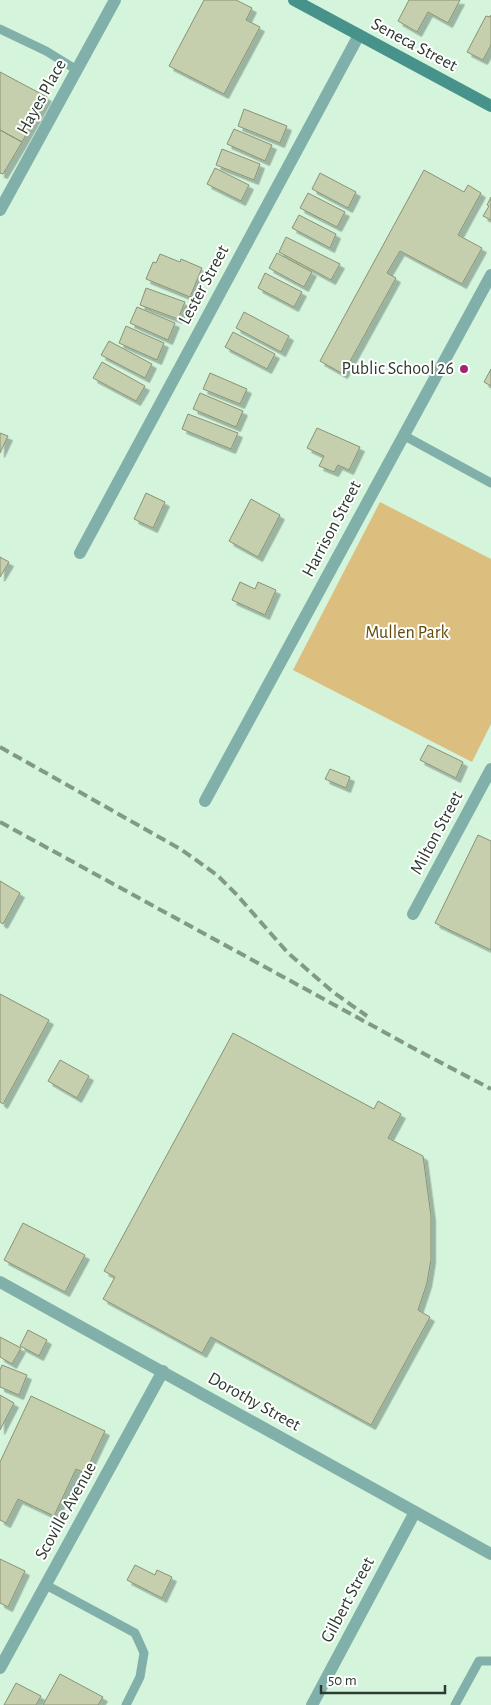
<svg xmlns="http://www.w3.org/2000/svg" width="491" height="1705" font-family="'Alegreya Sans',sans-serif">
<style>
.green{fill:#dcbf7e}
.building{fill:#c5cead;stroke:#8a9374;filter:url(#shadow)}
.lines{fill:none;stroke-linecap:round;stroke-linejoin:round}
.lane{stroke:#81b0aa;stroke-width:9}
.street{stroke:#81b0aa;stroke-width:12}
.secondary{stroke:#47928b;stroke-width:12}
.rail{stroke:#829988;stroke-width:4;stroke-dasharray:10 5;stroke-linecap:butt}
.poi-dot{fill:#a32475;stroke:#fff;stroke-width:2}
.labels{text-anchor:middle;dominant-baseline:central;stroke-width:4;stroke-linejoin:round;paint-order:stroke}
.street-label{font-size:18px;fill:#2d3a30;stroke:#fff}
.poi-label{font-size:18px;fill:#2d3a30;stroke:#fff;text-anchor:end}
.park-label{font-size:18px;fill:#634b05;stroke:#fff}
</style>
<defs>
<filter id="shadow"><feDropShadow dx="4.5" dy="4.5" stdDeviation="0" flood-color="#0004"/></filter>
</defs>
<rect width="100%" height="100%" fill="#d4f4dc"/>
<path class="green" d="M380,502L491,559V724L472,762L293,670Z"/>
<path class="building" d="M204,0H236L252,8L246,20L260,27L224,94L169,66Z
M409,0H460L448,23L428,12L417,32L398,21Z
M491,15V45L483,60L467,52L486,16L490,17Z
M0,72L47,97L22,142L0,130Z
M244,109L287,126L280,143L238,126Z
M234,129L272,145L265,161L227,144Z
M0,130L22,142L3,174L0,173Z
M222,149L260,164L254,180L216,165Z
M215,168L249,185L241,201L207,184Z
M424,170L464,192L468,185L481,193L458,235L482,248L462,284L400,251L387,273L396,278L343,374L320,361Z
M320,173L356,192L348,208L312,189Z
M308,193L345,212L337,227L300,208Z
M491,197V220L483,216L489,206L487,205Z
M299,215L336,234L330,248L292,228Z
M286,237L340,264L331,280L279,252Z
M277,253L312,272L304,287L269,268Z
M160,254L180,262L181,259L202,268L190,297L146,279L153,262L156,263Z
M265,273L302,292L294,307L258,288Z
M146,288L185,302L178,319L140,305Z
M137,307L175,323L168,340L130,323Z
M244,312L289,336L281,352L236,328Z
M126,326L164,343L157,360L119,343Z
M233,332L275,354L267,369L225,347Z
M109,341L152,364L145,378L101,355Z
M102,362L145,386L136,401L93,378Z
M491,369V386L484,382Z
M210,373L247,389L240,404L203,389Z
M200,393L243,411L236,427L193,409Z
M188,414L238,433L231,449L182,429Z
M317,428L360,447L349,470L338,465L334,472L319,466L324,456L307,448Z
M0,433L8,436L0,453Z
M146,493L165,502L153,528L134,519Z
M251,499L280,515L258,557L229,541Z
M0,557L9,562L0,577Z
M240,582L255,589L258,582L276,590L265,615L232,600Z
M428,745L463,762L456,778L420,760Z
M330,769L350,777L346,788L325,779Z
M478,835L491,841V950L435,923Z
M0,881L20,893L3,924L0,922Z
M0,994L49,1020L3,1104L0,1102Z
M233,1033L374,1109L378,1101L401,1114L388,1138L423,1156L431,1216V1259L427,1283L418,1310L430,1317L371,1425L211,1337L202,1353L103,1299L115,1277L104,1271Z
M60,1060L89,1076L77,1098L48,1081Z
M23,1223L85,1255L65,1292L4,1260Z
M28,1330L47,1340L39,1356L20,1346Z
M0,1337L21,1348L12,1364L0,1357Z
M2,1365L27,1375L19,1395L0,1387V1370Z
M0,1395L14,1403L0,1430Z
M31,1396L105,1431L85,1473L76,1469L54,1516L18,1499L6,1523L0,1520V1462Z
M0,1559L25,1571L8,1607L0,1603Z
M135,1565L155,1575L157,1570L172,1577L162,1598L127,1580Z
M60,1674L103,1697L98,1705H43Z
M16,1683L41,1696L36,1705H4Z"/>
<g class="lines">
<path class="lane" d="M0,29L46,51L77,70
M403,435L491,483
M46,1585L135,1633L144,1653L140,1677L126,1705
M455,1705L479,1661H491"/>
<path class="street" d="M0,210L115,0
M80,553L359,35
M205,801L491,275
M413,914L491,769
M0,1282L491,1554
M0,1668L163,1371
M312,1705L415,1512"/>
<path class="secondary" d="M294,0L491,106"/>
<path class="rail" d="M0,747L182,850L217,875L237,895L288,953L333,992L367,1016
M0,822L415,1049L491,1089"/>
</g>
<circle class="poi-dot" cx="464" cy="369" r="5"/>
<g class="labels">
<g class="street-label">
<text transform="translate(414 45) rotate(28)">Seneca Street</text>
<text transform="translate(42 97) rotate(-61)">Hayes Place</text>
<text transform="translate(204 285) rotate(-62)">Lester Street</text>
<text transform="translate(332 529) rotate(-62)">Harrison Street</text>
<text transform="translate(437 833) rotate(-62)">Milton Street</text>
<text transform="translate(254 1402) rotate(29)">Dorothy Street</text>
<text transform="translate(66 1511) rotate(-61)">Scoville Avenue</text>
<text transform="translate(348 1600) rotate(-62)">Gilbert Street</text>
</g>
<g class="poi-label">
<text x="454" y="369">Public School 26</text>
</g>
<g class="park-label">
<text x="407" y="633">Mullen Park</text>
</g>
</g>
<path d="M321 1685v8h124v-8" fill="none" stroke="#2d3a30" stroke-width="2.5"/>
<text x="328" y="1685" font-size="15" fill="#2d3a30" stroke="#ffffff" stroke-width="4" paint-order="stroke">50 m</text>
</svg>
